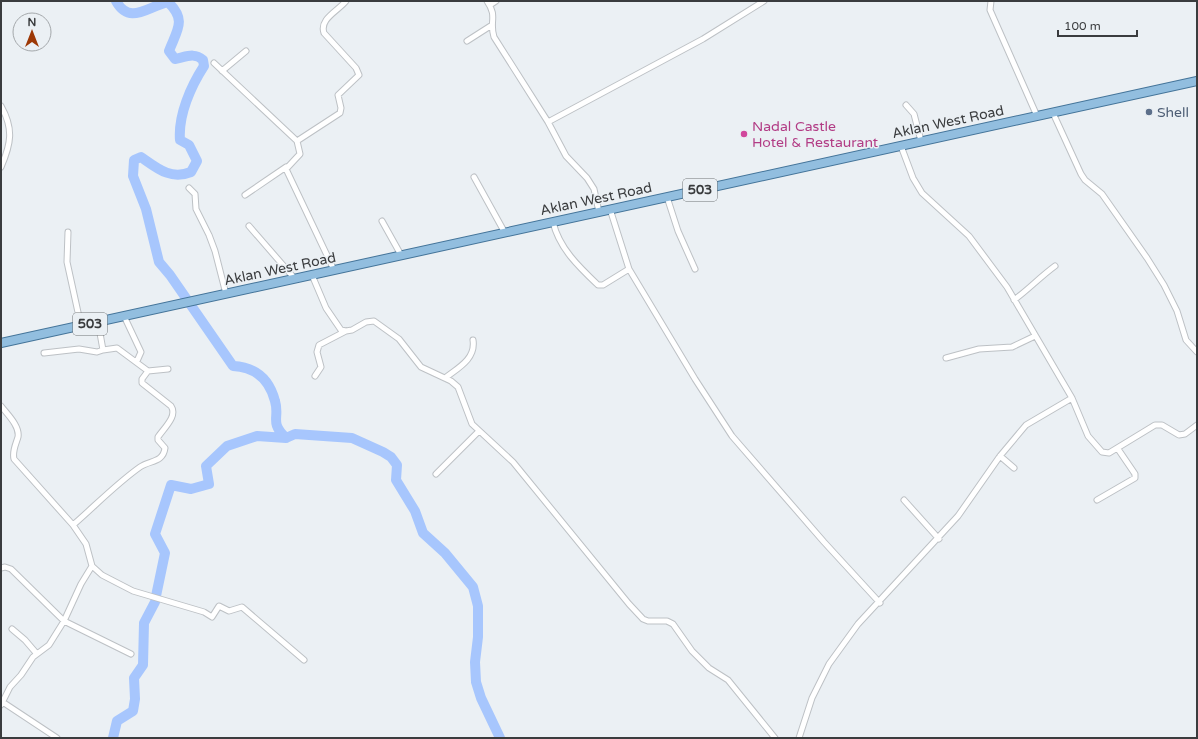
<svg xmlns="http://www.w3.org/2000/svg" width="1198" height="739" font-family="'Varela Round',sans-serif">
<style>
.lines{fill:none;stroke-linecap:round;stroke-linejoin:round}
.river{stroke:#a7c6fd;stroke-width:10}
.street-casing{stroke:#bdc1c5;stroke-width:7}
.primary-casing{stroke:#447499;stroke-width:10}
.street{stroke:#fff;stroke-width:5}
.primary{stroke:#92bedf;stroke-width:8}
.service-dot{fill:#5c6f8a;stroke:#ebf0f4;stroke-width:1.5}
.hotel-dot{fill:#d1479c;stroke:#ebf0f4;stroke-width:1.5}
.labels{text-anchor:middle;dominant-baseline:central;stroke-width:3;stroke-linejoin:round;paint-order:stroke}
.shield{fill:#ebf0f4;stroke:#6f7275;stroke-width:1}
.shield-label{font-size:13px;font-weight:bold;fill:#3a3c3e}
.service-label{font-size:14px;fill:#4e5e75;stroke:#ebf0f4;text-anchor:start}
.street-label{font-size:14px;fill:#3a3c3e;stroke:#ebf0f4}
.hotel-label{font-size:14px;fill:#b23c85;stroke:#ebf0f4;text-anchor:start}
</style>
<rect width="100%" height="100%" fill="#ebf0f4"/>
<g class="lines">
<path class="river" d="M116,1C130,26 148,6 168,2C187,20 177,30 169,51L175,59C186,57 194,52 203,60L204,66C191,86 178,115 180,140L189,145L197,161L191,172C171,180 158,169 141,157L134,160L133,176L146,209L159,262L170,275L233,366C255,367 269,378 275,401C280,418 269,422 286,438
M156,596L165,553L155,534L171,485L191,489L209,484L206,466L227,446L257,436L286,438L295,434L352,438L383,452L391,457L397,465L396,480L415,511L423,533L445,553L473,587L478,606V637L475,662L476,682L481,698L500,738
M113,738L117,721L133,711L135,699L134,678L143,665L144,623L155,602"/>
<g class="street-casing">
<path id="street" d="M487,1C498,17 489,21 494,37L548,122L566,156L587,178L594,189L599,212
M991,1L990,10L1037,116
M490,5L496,1
M467,41L492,25
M214,63L297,141L300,154L286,169L334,270
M222,71L246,51
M906,105L914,114L921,141
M1,106C14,129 11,144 1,167
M1053,113L1081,174L1085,180L1102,194L1147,258L1164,285L1177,311L1186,340L1197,352
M548,122L703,39L764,1
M297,141L340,113L341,108L338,95L359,75L356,68L324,33C319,19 338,11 346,1
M901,146L913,178L922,193L969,236L1007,287L1072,398L1088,436L1102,452L1109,453L1155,425H1162L1179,435L1185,434L1197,425
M474,177L505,233
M189,188L195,194L196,209L209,235L215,251L226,294
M245,195L286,167
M667,197L678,231L695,269
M610,209L629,269L695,379L732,436L824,542L880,603
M382,221L401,255
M553,222C559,248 579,267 598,285H603L629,269
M249,226L295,279
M68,232L67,262L81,326
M312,275L326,308L341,330L346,331L352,330L366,322L374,321L399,339L421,367L451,381L458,387L472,424L513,462L629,604L643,619L648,621H667L673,624L692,651L709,668L728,680L775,738
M1014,300C1029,289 1040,277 1055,266
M124,316L141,352L137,361
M44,353L79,349L97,352L103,350L98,322
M946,358L979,349L1012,347L1035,336
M148,371L168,369
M315,376L321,367L317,352L319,345L346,331
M445,378C458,368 476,359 473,340
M1,406C7,414 20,426 18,437C16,444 12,451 14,459L73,525L86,544L92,566L102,575L133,591L204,612L212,617L219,606L229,611L242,607L304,660
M1000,456L1014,468
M436,474L479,431
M904,500L939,539
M1097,500L1135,478V474L1118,449
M73,525C95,506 116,484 140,467C150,460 163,463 165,448L158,440V437C164,428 178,416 171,406L142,383V379L148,371L117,348L103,350
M1,568L5,567L11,569L64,621L131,654
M12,629L25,640L37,654
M1,701L57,738
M1,705L10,687L21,675L33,657L49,645L64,621L81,584L92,566
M799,738L812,698L829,664L858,624L958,516L1000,456L1026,425L1072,398"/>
</g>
<g class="primary-casing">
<path id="primary" d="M1,343L1197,81"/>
</g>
<use href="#street" class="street"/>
<use href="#primary" class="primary"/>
</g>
<circle class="service-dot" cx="1149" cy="112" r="4"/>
<circle class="hotel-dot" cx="744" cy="134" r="4"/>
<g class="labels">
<g class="shield">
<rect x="683" y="179" width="34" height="22" rx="3"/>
<rect x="73" y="313" width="34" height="22" rx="3"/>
</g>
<g class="shield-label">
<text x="700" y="190">503</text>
<text x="90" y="324">503</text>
</g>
<g class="service-label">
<text x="1157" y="112">Shell</text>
</g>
<g class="street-label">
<text transform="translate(948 122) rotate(-12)">Aklan West Road</text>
<text transform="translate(596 199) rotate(-12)">Aklan West Road</text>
<text transform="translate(280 269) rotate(-12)">Aklan West Road</text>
</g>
<g class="hotel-label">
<text x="752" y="126">Nadal Castle<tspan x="752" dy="16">Hotel &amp; Restaurant</tspan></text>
</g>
</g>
<rect width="1198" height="739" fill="none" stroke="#3a3c3e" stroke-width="4"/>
<g transform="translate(32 32)"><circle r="19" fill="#ebf0f4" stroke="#a4a8ab"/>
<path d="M0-3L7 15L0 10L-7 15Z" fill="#9d3806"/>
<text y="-6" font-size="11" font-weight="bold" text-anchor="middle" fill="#3a3c3e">N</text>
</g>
<path d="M1058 30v6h79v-6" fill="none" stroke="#3a3c3e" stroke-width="2"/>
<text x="1064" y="30" font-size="12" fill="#3a3c3e" stroke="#ebf0f4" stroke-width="3" paint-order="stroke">100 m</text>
</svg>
